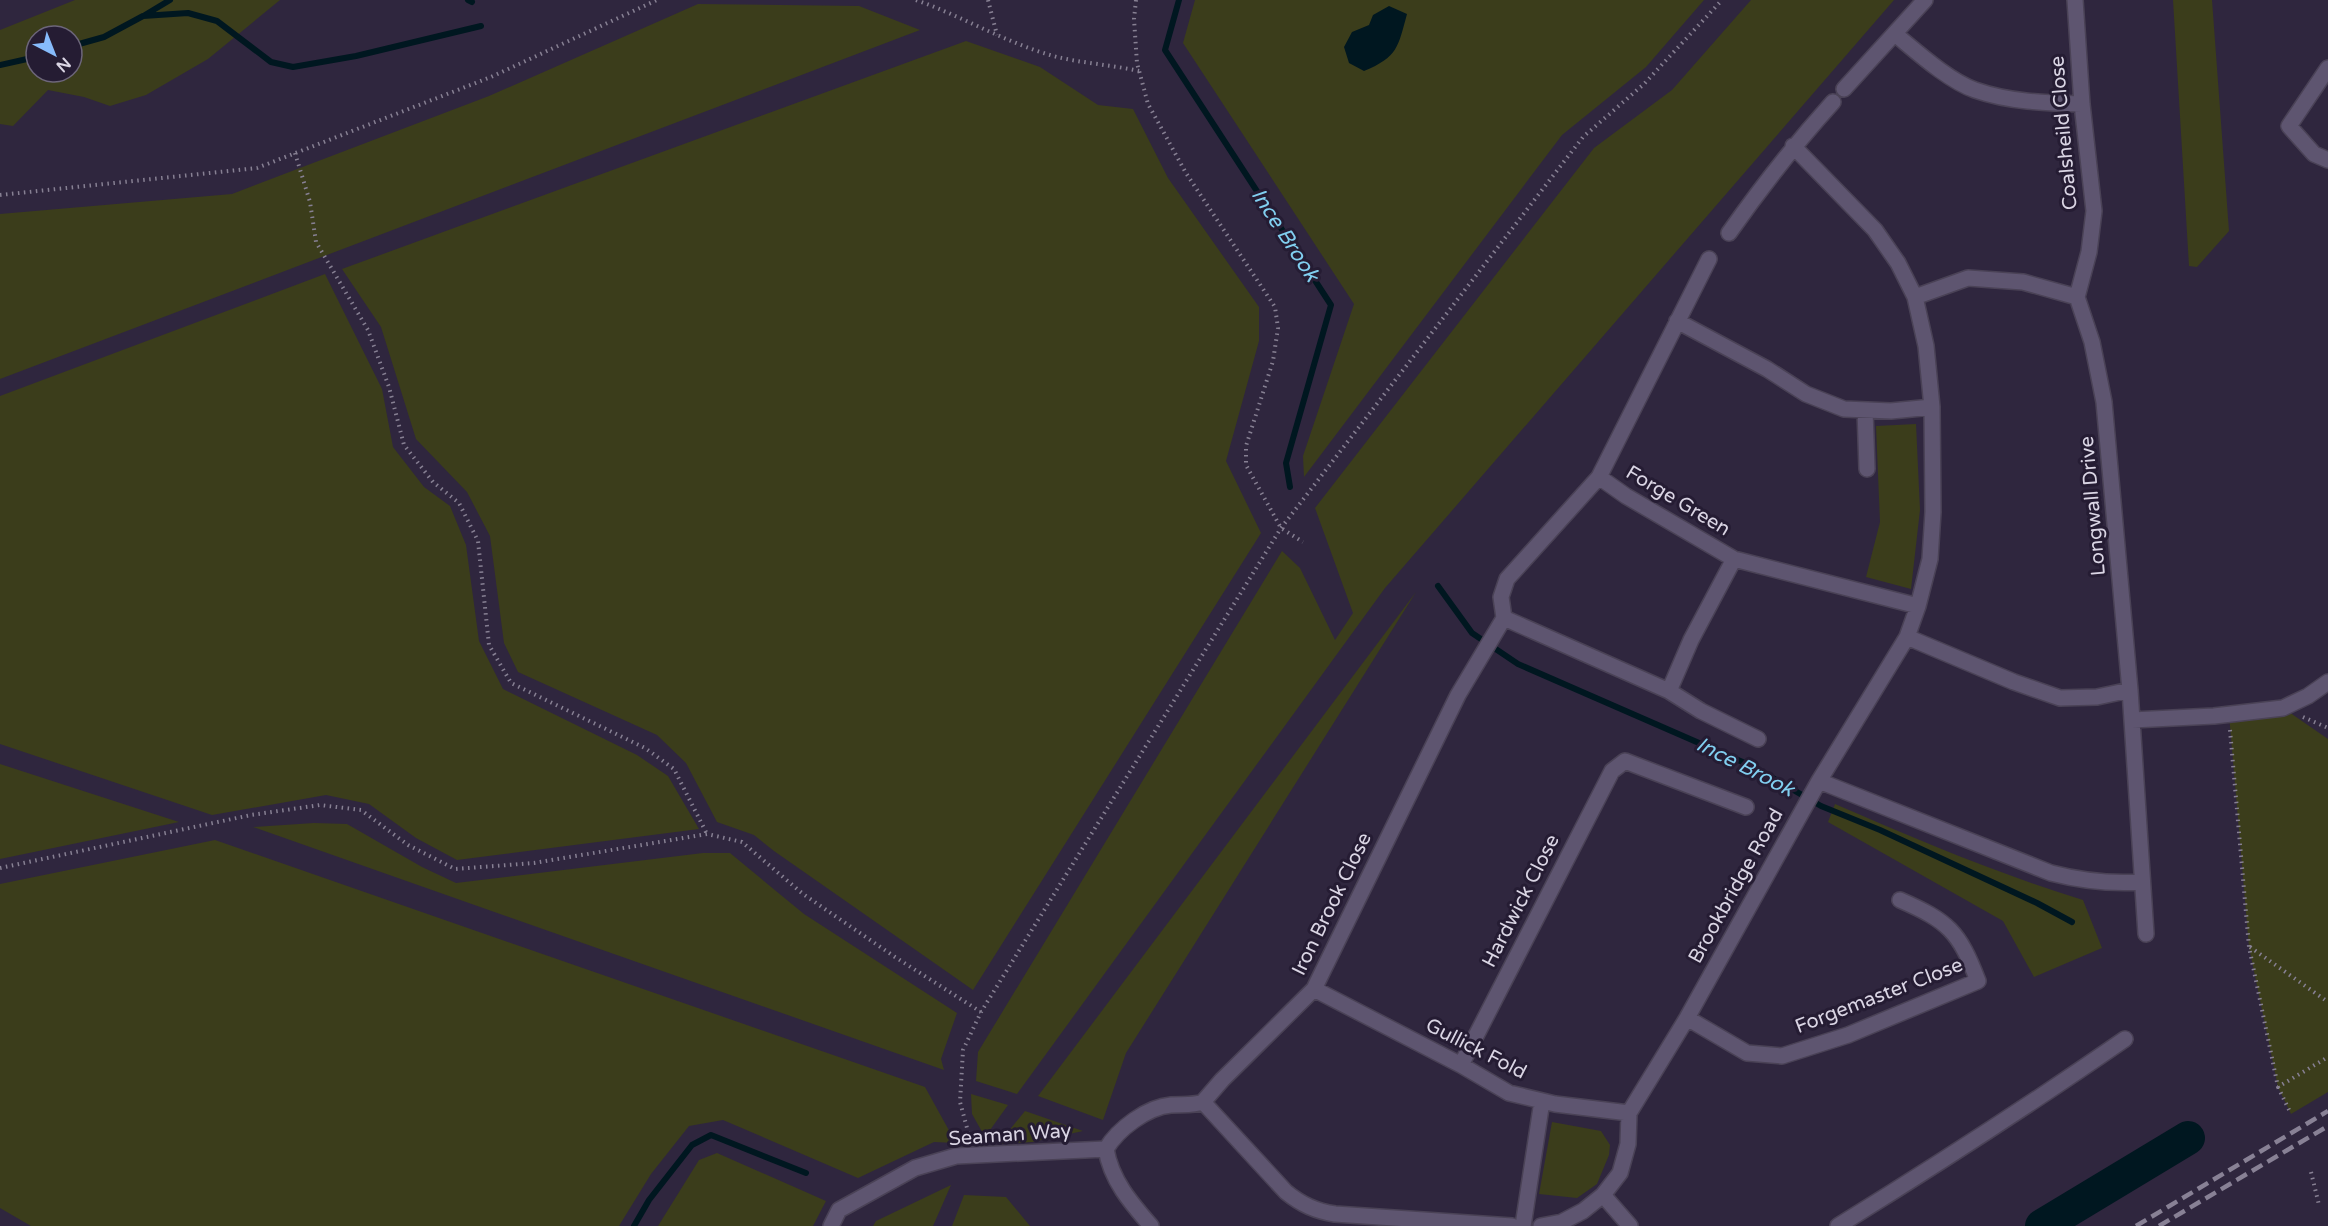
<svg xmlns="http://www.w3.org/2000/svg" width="2328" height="1226" font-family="'Varela Round',sans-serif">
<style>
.green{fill:#3b3d1b;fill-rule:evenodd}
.water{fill:#001720}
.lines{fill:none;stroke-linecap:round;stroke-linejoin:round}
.stream{stroke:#001720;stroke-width:6}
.river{stroke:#001720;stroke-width:34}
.minor-casing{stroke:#4a4256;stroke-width:18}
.path{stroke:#878093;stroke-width:4;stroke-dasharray:1.5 4.5;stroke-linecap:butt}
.minor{stroke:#5e5570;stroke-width:15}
.rail{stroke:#888195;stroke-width:4.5;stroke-dasharray:12 6;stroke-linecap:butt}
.labels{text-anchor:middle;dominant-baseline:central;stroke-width:6;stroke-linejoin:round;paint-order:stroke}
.street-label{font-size:20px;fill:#dad5e4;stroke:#251c33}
.water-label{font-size:21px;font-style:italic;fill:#81cff0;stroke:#251c33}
</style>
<rect width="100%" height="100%" fill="#2f263e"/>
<path class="green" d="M75,0H280L208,59L146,95L110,106L84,97L48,90L13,126L0,124V30ZM36,36H72V72H36Z
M1195,0H1704L1646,67L1562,135L1304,477L1303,456L1354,304L1183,43Z
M1751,0H1894L1385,588L1017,1094L976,1081L978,1052L1282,551L1300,568L1335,640L1353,613L1315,508L1594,148L1672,90Z
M2173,0H2212L2229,231L2197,267L2189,266Z
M698,4L859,6L920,30L0,379V214L232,194L489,96Z
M966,41L1040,67L1098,105L1133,109L1168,178L1259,307V341L1226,461L1261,533L973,990L774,851L754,835L717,822L686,763L657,735L518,672L504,643L490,536L467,492L416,439L381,327L342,269Z
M325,274L382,389L393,447L424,487L450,506L466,545L479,641L503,689L637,755L668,776L699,829L457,860L416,838L369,804L326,795L212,815L0,744V396Z
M1916,424L1920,510L1911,589L1866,577L1880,522L1876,426Z
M1416,592L1126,1053L1103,1120L1038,1096Z
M2283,708L2328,739V1092L2291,1114L2278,1087L2249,947L2229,714Z
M0,764L179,822L0,859Z
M1835,804C1918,840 1996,873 2083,900L2102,948L2034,977L2003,921L1828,822Z
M314,823L347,824L422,867L456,883L703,853H730L804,914L957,1013L941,1059L944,1070L253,827Z
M215,840L925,1087L956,1143L934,1142L858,1178L723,1120L689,1126L651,1174L619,1226H31L0,1208V884Z
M971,1094L1008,1105L985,1137L972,1114Z
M1025,1111L1083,1131L1032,1142L998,1144Z
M1552,1122L1601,1131L1610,1145L1609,1155L1597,1184L1577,1198L1539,1194Z
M717,1153L826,1201L813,1226H658L699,1160Z
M951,1185L933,1226H873L876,1221Z
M964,1195L1006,1197L1030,1226H952Z"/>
<path class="water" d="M1389,6L1407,14C1398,47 1398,57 1364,71L1349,63L1344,47L1352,32L1369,25L1373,15Z"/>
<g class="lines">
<path class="stream" d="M468,0L472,2
M1179,0L1165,50L1331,305L1286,463L1290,487
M145,15L170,0
M72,46L104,37L143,16L188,13L217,21L271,62L293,67L356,56L481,26
M0,65L36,57
M1438,586L1472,633L1518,664L1754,767L1821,806L1880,830L2037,903L2072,922
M634,1226L649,1200L692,1145L711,1135L806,1173"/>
<path class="river" d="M2042,1226L2188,1138"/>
<g class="minor-casing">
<path id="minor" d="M2075,0L2082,104L2094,211L2089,252L2077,297
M1895,34C1917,52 1949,81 1975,90C2009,102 2046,103 2082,104
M2328,68L2289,126L2314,154L2328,160
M1844,89L1925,0
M1729,233C1762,186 1796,143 1833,102
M1915,297L1968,278L2023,282L2077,297L2092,342L2104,402L2130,690L2146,934
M1677,321L1767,369L1806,394L1844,409L1891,411L1932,407
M1865,410L1867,469
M1599,477L1709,259
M1734,559L1691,640L1669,691L1701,711L1758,739
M1504,618L1669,691
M1907,637L2014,682L2060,698L2097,697L2130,690
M2132,720L2214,716L2283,708L2308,696L2328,682
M1819,781L2051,873C2082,881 2110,884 2141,882
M1314,989L1461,1065L1509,1093L1555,1104L1629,1113
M1687,1018L1747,1053L1782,1056L1848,1035L1978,981C1959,931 1948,921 1900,900
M1461,1065L1612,771L1625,761L1746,807
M1203,1102L1222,1080L1314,989L1458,695L1504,618L1501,597L1507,579L1599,477L1626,496L1734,559L1918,606
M1106,1149C1118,1129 1147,1107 1171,1105C1182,1104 1192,1106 1203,1102L1286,1192C1302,1205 1316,1211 1335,1214L1512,1226
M1106,1149C1111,1180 1131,1203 1151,1226
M1603,1195L1630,1226
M831,1226L839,1210L915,1168L956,1156L1106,1149
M1523,1226L1542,1101
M1541,1226L1562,1222L1583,1211L1603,1195L1620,1173L1628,1144L1629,1113L1687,1018L1819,781L1907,637L1918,606L1930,559L1933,512L1932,407L1926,346L1915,297L1898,263L1875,230L1793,146
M1838,1226C1935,1166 2031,1104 2125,1039"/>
</g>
<path class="path" d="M916,0C964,17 1008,44 1057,57C1082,63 1112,65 1139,71
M988,0L997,35
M1136,0L1134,19L1137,63L1148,104L1186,173L1275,307L1278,328L1273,361L1246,446V465L1281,528L1303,542
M295,153L310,202L316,242L368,330L389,387L404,445L433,482L459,503L478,541L489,645L511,683L645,748L674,769L707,834
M0,195L257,168L491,77L657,0
M2303,717L2328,728
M2230,730L2249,947L2278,1087L2328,1057
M0,868L251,815L320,805L361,810L408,845L455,869L534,863L707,834L742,842L803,894L895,957L981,1012
M2250,947L2328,1002
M2278,1087L2291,1114
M970,1139L960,1102L963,1050L981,1012L1281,528L1583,137L1644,84L1722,0
M2311,1172L2319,1205"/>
<use href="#minor" class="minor"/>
<path class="rail" d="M2136,1226L2328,1111
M2159,1226L2328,1126"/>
</g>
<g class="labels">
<g class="street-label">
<text transform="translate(2064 133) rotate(-95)">Coalsheild Close</text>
<text transform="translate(1678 501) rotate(31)">Forge Green</text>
<text transform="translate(2093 506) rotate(-95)">Longwall Drive</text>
<text transform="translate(1736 886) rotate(-61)">Brookbridge Road</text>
<text transform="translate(1521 901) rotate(-63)">Hardwick Close</text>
<text transform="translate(1332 904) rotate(-64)">Iron Brook Close</text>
<text transform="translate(1879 996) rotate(-21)">Forgemaster Close</text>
<text transform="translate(1476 1049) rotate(27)">Gullick Fold</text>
<text transform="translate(1010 1135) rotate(-4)">Seaman Way</text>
</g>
<g class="water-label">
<text transform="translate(1285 235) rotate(57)">Ince Brook</text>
<text transform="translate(1745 767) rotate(27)">Ince Brook</text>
</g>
</g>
<g transform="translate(54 54) rotate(138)"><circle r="28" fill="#251c33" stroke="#6d667a" stroke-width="1.5"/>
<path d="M0-4.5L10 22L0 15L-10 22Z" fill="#87bbfb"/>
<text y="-9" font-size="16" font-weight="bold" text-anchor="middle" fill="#dad5e4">N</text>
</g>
</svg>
